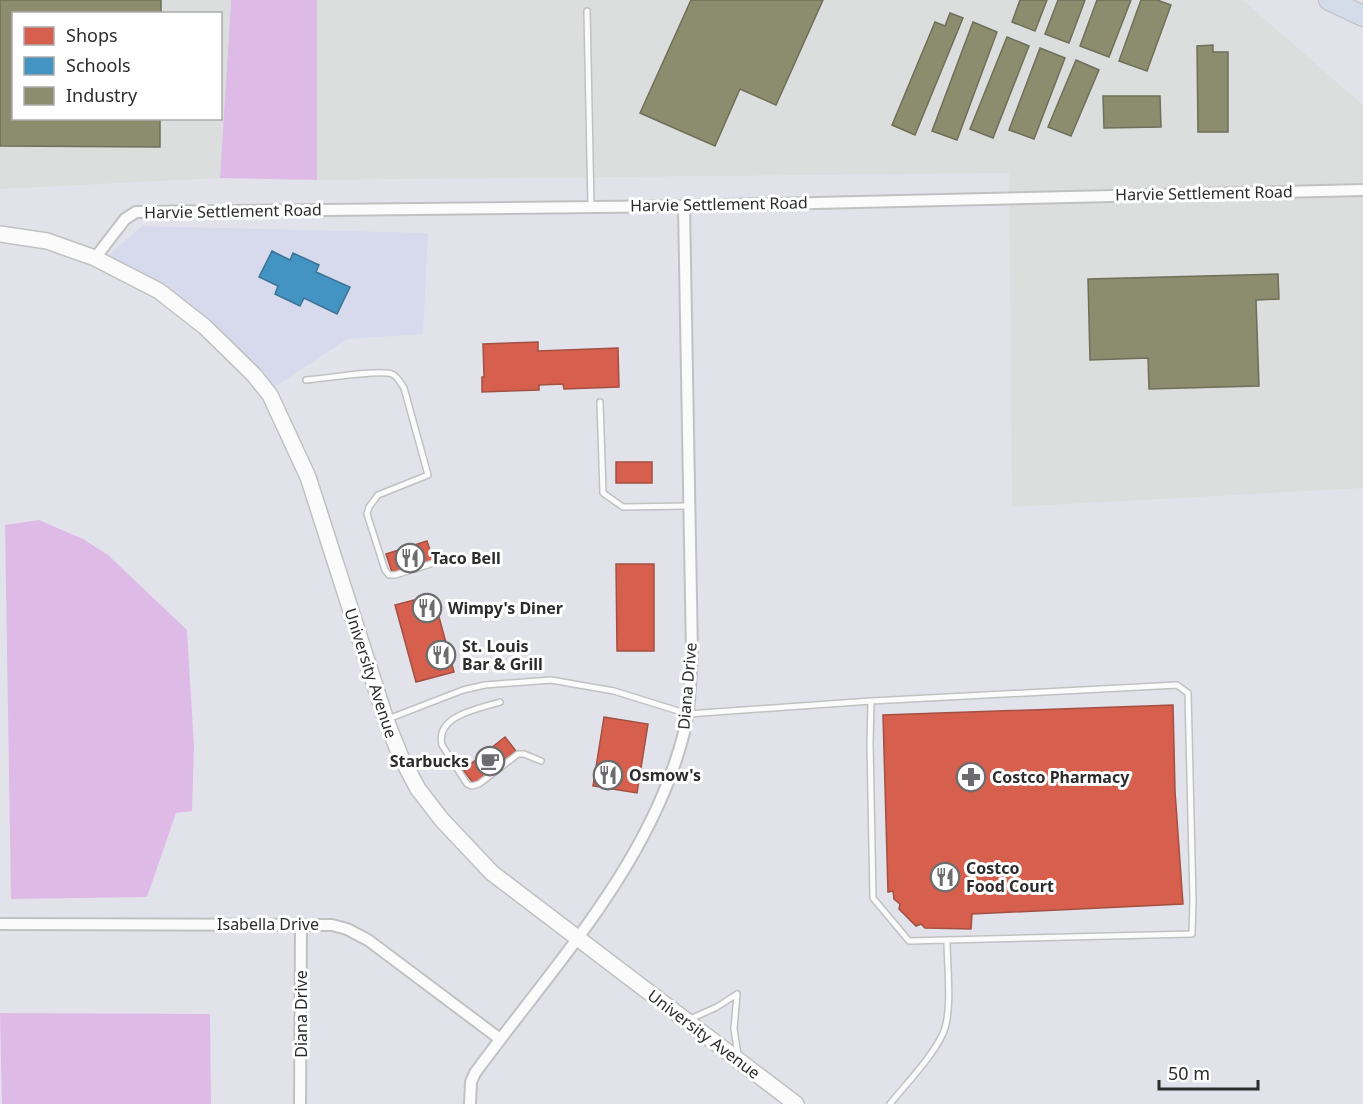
<svg xmlns="http://www.w3.org/2000/svg" width="1363" height="1104" font-family="'Noto Sans',sans-serif">
<style>
.industrial{fill:#dbdedc;fill-rule:evenodd}
.education{fill:#d7daec}
.green{fill:#debbe6}
.shops{fill:#d6604d;stroke:#a35043;stroke-width:1.5}
.schools{fill:#4393c3;stroke:#3c7496;stroke-width:1.5}
.industry{fill:#8c8c6e;stroke:#6f6f5a;stroke-width:1.5}
.lines{fill:none;stroke-linecap:round;stroke-linejoin:round}
.lane-casing{stroke:#c1c1c2;stroke-width:8}
.street-casing{stroke:#c1c1c2;stroke-width:14}
.secondary-casing{stroke:#c1c1c2;stroke-width:18}
.highway-casing{stroke:#bfbfc1;stroke-width:22}
.lane{stroke:#fbfbfc;stroke-width:5}
.street{stroke:#fbfbfc;stroke-width:10}
.secondary{stroke:#fbfbfc;stroke-width:15}
.highway{stroke:#d4dbe9;stroke-width:20}
.labels{text-anchor:middle;dominant-baseline:central;stroke-width:6;stroke-linejoin:round;paint-order:stroke}
.street-label{font-size:16px;fill:#2c2c2c;stroke:#fff}
.poi-label{font-size:16px;font-weight:bold;fill:#2c2c2c;stroke:#fff;text-anchor:start}
</style>
<rect width="100%" height="100%" fill="#e2e3ea"/>
<path class="industrial" d="M0,0H231L220,178L0,189ZM14,14H220V118H14Z
M317,0H1243L1363,105V488L1012,507L1009,173L317,180Z"/>
<path class="education" d="M142,226L428,233L423,334L347,339L273,388L193,308L108,256Z"/>
<path class="green" d="M231,0H317V180L220,178Z
M39,520L83,539L108,555L187,630L194,747L192,811L176,813L147,897L11,899L5,525Z
M0,1013L210,1014L211,1104H2Z"/>
<path class="shops" d="M538,342V351L618,348L619,387L564,389L563,384L539,385V390L482,392V377H484L483,344Z
M616,462H652V483H616Z
M427,541L434,562L393,575L386,554Z
M616,564H654V651H617Z
M433,595L454,672L416,682L395,605Z
M1173,705L1175,791L1183,904L972,914L971,929L925,928L921,924L916,926L899,909L900,904L894,899L893,891L888,892L883,715Z
M604,717L648,724L637,793L593,786Z
M505,737L516,751L474,784L463,770Z"/>
<path class="schools" d="M272,251L290,260L293,253L319,265L316,272L350,287L337,314L304,298L300,306L275,294L278,286L259,277Z"/>
<path class="industry" d="M0,0H161V14H14V118H160V147L0,146Z
M691,0H823L776,105L740,89L715,146L640,113Z
M1020,0H1047L1035,31L1012,22Z
M1058,0H1085L1069,43L1045,34Z
M1097,0H1131L1109,57L1080,46Z
M1141,0H1157L1171,5L1147,71L1119,61Z
M950,13L963,18L915,135L892,125L935,22L945,26Z
M973,22L997,32L957,140L932,131Z
M1007,37L1029,46L993,138L970,129Z
M1213,45V52H1228V132H1198L1197,46Z
M1040,48L1065,58L1034,139L1009,130Z
M1076,60L1099,70L1071,136L1048,127Z
M1103,96H1160L1161,127L1104,128Z
M1278,274L1279,299L1256,300L1259,386L1149,389L1148,358L1090,360L1088,279Z"/>
<g class="lines">
<g class="lane-casing">
<path id="lane" d="M587,11L591,207
M306,380C323,379 379,369 392,374C398,377 400,382 404,388L428,475L378,495L369,507L367,514L385,570L389,575H395L450,558
M600,402L603,493L623,507L689,506
M871,701L1177,685L1188,693L1193,900L1192,934L947,940C947,965 952,1005 945,1028C938,1051 905,1085 890,1104
M500,702C479,709 435,715 442,745L467,784L472,786L479,784L518,754H524L541,761
M388,719L463,690L485,685L551,680L614,691L688,714L871,701L870,743L873,898L909,941L947,940
M737,994L734,1029L738,1055
M688,1020L717,1007L737,994"/>
</g>
<g class="street-casing">
<path id="street" d="M95,258L125,219L136,212L684,206L1363,190
M0,924L332,925L347,929L368,940L500,1039
M300,1104L301,924
M470,1104L471,1082L475,1073C551,969 647,868 682,740C690,712 690,683 692,654L684,206"/>
</g>
<g class="secondary-casing">
<path id="secondary" d="M0,234L47,241L95,258L159,291L205,327L254,375L270,395L308,477L386,720L400,755L418,789L442,820L492,873L796,1104"/>
</g>
<g class="highway-casing">
<path id="highway" d="M1329,0L1363,16"/>
</g>
<use href="#lane" class="lane"/>
<use href="#street" class="street"/>
<use href="#secondary" class="secondary"/>
<use href="#highway" class="highway"/>
</g>
<defs>
<g id="restaurant-ring" transform="scale(1.5)"><circle r="9.5" fill="#fff" stroke="#6c6c6e" stroke-width="1.5"/><path d="M-5-6h1v4h1v-4h1v4h1v-4h1v5L-1.5 .5V6h-2V.5L-5-1ZM5-6V6H3V1.5H1.5Q1.5-4 5-6Z" fill="#6c6c6e"/></g>
<g id="cafe-ring" transform="scale(1.5)"><circle r="9.5" fill="#fff" stroke="#6c6c6e" stroke-width="1.5"/><path d="M-5.5-4.5H6V0H3Q3 3.5 0 3.5H-2.5Q-5.5 3.5-5.5 0ZM3-3.2v2h1.7v-2ZM-6 4.5H4V6H-6Z" fill="#6c6c6e"/></g>
<g id="pharmacy-ring" transform="scale(1.5)"><circle r="9.5" fill="#fff" stroke="#6c6c6e" stroke-width="1.5"/><path d="M-2-6h4v4h4v4h-4v4h-4v-4h-4v-4h4Z" fill="#6c6c6e"/></g>
</defs>
<g fill-rule="evenodd">
<use href="#restaurant-ring" x="410" y="558"/>
<use href="#restaurant-ring" x="427" y="608"/>
<use href="#restaurant-ring" x="441" y="655"/>
<use href="#cafe-ring" x="490" y="761"/>
<use href="#restaurant-ring" x="608" y="775"/>
<use href="#pharmacy-ring" x="971" y="777"/>
<use href="#restaurant-ring" x="945" y="877"/>
</g>
<g class="labels">
<g class="street-label">
<text transform="translate(1204 193) rotate(-1)">Harvie Settlement Road</text>
<text transform="translate(719 204) rotate(-1)">Harvie Settlement Road</text>
<text transform="translate(233 211) rotate(-1)">Harvie Settlement Road</text>
<text transform="translate(371 673) rotate(72)">University Avenue</text>
<text transform="translate(687 686) rotate(-85)">Diana Drive</text>
<text x="268" y="924">Isabella Drive</text>
<text transform="translate(301 1014) rotate(-90)">Diana Drive</text>
<text transform="translate(704 1034) rotate(37)">University Avenue</text>
</g>
<g class="poi-label">
<text x="431" y="558">Taco Bell</text>
<text x="448" y="608">Wimpy's Diner</text>
<text x="462" y="646">St. Louis<tspan x="462" dy="18">Bar &amp; Grill</tspan></text>
<text x="469" y="761" text-anchor="end">Starbucks</text>
<text x="629" y="775">Osmow's</text>
<text x="992" y="777">Costco Pharmacy</text>
<text x="966" y="868">Costco<tspan x="966" dy="18">Food Court</tspan></text>
</g>
</g>
<rect x="12" y="12" width="210" height="108" fill="#ffffff" stroke="#ababab" stroke-width="1.5"/>
<rect x="24" y="27" width="30" height="18" fill="#d6604d" stroke="#ababab" stroke-width="1.5"/>
<text x="66" y="42" font-size="18" fill="#2c2c2c">Shops</text>
<rect x="24" y="57" width="30" height="18" fill="#4393c3" stroke="#ababab" stroke-width="1.5"/>
<text x="66" y="72" font-size="18" fill="#2c2c2c">Schools</text>
<rect x="24" y="87" width="30" height="18" fill="#8c8c6e" stroke="#ababab" stroke-width="1.5"/>
<text x="66" y="102" font-size="18" fill="#2c2c2c">Industry</text>
<path d="M1159 1080v9h99v-9" fill="none" stroke="#2c2c2c" stroke-width="3"/>
<text x="1168" y="1080" font-size="18" fill="#2c2c2c" stroke="#ffffff" stroke-width="4.5" paint-order="stroke">50 m</text>
</svg>
